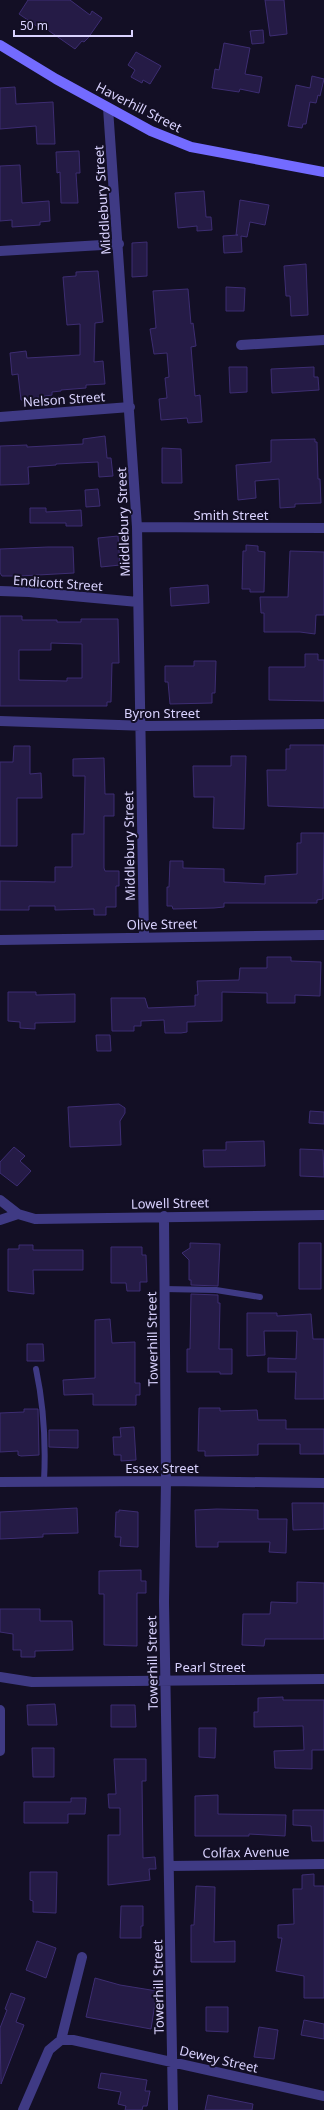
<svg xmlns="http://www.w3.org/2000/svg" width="324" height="2110" font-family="'Noto Sans',sans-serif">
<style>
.building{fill:#251b46;stroke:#3d2d72;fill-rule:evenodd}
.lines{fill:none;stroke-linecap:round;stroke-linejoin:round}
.lane{stroke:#3f3a84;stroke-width:6}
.street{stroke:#3f3a84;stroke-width:10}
.secondary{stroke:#736bff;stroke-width:10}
.labels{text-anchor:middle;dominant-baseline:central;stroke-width:4;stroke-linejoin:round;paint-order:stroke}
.street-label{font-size:13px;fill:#dad3ff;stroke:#130f25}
</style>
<rect width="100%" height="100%" fill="#130f25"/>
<path class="building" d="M28,0H70L90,15L92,11L102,18L88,38L84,42L82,41L75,49L42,26L41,29L19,14Z
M265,0H284L287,34L270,36Z
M263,30L264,43L252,44L250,31Z
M224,43L250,48L245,74L262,77L259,93L240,89L239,92L212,88L215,69L219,70Z
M136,52L161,66L150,84L143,80L142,83L131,77L135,70L128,65Z
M312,76L324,79L320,96L318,95L316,103L310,102L306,124H303L302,128L288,126L296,85L310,88Z
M15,87L16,104L53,102L55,144H37L36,126L0,129V88Z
M79,151L80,173H76L78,203H61L60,172L57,173L56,152Z
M20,165L22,203L49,201L50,221L40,222V225L12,227V220L0,221V166Z
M204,191L206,217H211L212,230L197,231V226L178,228L175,193Z
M240,200L269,205L265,225L250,222L247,237L241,236L242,252L224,253L223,236L238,235H236Z
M147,242V276L132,277V243Z
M306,264L308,315L291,316L290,296H286L284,266Z
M98,271L103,322L95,323L94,362L103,361L105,384L86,385V388L61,390V391L52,392V395L21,400L18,374L12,375L10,353L26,351L27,358L80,355V324L67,325L63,277L76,276V272Z
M226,287L245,288L244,311H226Z
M188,289L191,324L193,323L196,346L191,347L195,396L200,395L202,422L188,423L187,418L161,420L159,399L167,398L165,378L169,377L167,353L154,354L150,329L156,328L153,291Z
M229,367H247V392L230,393Z
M314,367V377H318L319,390L272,393L271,369Z
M105,436L107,458H111L113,476L99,477L98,462L56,464V465L28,467L29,484L0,485V446L27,445V447L83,444V439Z
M315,439V442H317L318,479H320L321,503L295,504V507L280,508L279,479L255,481L256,498L238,500L236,465L271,462V440Z
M162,448L181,449L182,483H162Z
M98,489L100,506L86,507L85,490Z
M30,508H46V512L81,510L82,526H66V523H30Z
M118,536L120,565L101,567L98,538Z
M246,545L258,546V551L265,552L264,592H250V589H242L243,551H246Z
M48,547H73L74,573L20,576H2L0,573V549Z
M290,551L324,552V615H316L315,634L300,632H264V613H261L260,597H288Z
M208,585L209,603L171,606L170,588Z
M0,616H22V620H57V622H81V619H118L119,663H112L111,702H107V706H0ZM51,643L82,644V678H67V681L19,680V650H51Z
M305,654H318V660H324V701L269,700V667H305Z
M194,661H216L215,693H212V703L170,704L168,682H165V666H194Z
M290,745H324V808L268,806L267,770H286V749H290Z
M14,746H30V774L41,773L42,798H17V846H0V762H13Z
M231,756H246L244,829L213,828L214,797H194L193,766H231Z
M104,758L105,794H114V816H104V868L105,871H119V886H116V907H106V915H94V909L55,910V906H29V910H0V881L55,882V867H72V834H84L85,776H73V759Z
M301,833H324L323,899L317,900V903H224V907L214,908L173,909L172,906H167V887H169L170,861H183V868L224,869V882L265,884V876L297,874V843H301Z
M267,957H291V961L321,962L320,996L295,995V1003H267V993L222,992V1021L187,1022V1032L181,1033H165L164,1020L141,1021V1026H134V1031H112L111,998H145L148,1008L195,1006V995H198L197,981L239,980L240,968H267Z
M8,992H36V995L75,994V1022L35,1023V1029L20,1028V1022L8,1021Z
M96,1035H110L111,1051H97Z
M119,1104L125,1108V1113L120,1121L121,1145L70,1147L68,1107Z
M310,1111L324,1112V1124L309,1123Z
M264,1141L265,1166L204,1167L203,1150H226V1142Z
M14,1147L25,1156L20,1161L31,1171L17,1186L0,1173V1162Z
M300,1149L323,1150L324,1177L300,1176Z
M190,1243L220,1244L218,1286L191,1285V1280H189V1260L182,1253L190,1248Z
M299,1243H321V1289H299Z
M19,1245H33V1250H83V1270H33L34,1294L8,1291V1249H19Z
M111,1247H142V1255H146L147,1282H140V1291H127L126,1283H111Z
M191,1294L218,1295V1303H220L219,1349H232V1374H220V1372H187V1349H190Z
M247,1313H277V1316L311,1314L313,1339H324V1399H295L296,1372H268V1358L296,1359L297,1331H264L265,1355L247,1356Z
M110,1319L112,1343L135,1342V1383H140V1395H136V1405H93V1394L64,1395L63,1380L95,1378V1320Z
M27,1344H43L44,1361H27Z
M199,1408H220V1411L257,1410L258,1420H286V1429H324V1454H300V1444H258V1455L205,1456V1451H198Z
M24,1409H38L39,1455L21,1456L18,1455V1451L0,1452V1413L24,1412Z
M134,1427L136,1460L121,1461V1455H114L113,1437H121L120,1428Z
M49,1430H78V1448L49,1447Z
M292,1503H324V1529L293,1530Z
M77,1508L78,1533L43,1534V1537L0,1539V1512Z
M217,1509L258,1510V1519H287L286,1553L269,1552L270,1542H218V1547H196L195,1510Z
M119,1510L138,1512V1547L120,1546L121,1537H115L116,1512H119Z
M141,1570V1581H146V1593H137V1646L104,1645V1594H99V1571Z
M297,1582L324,1583V1639H265L264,1646L242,1645L243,1614H270L271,1602L297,1603Z
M0,1609H40V1621H72L73,1650L35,1651V1657H21V1650H13V1634L0,1632Z
M283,1697V1700H324V1750H312V1769L275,1768L274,1751L304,1750L303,1726L254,1727V1712H258V1698Z
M55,1704L57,1725H28L27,1705Z
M111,1705H135L136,1727H111Z
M199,1728H216L215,1758L199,1757Z
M32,1748H54V1777H33Z
M114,1759H146V1781H142L143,1858L155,1857L156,1869H149L150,1880L108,1885V1835H120V1808H109L108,1794H116Z
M218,1795V1814L286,1815L285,1836L249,1834V1836H195V1796Z
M71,1798H86L85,1814H68V1823H24V1802H71Z
M293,1810H324V1841H312L311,1826L293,1825Z
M30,1872H57L56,1913L33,1912V1901L30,1900Z
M314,1874V1886H324V1998H304V1976L276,1971L282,1938H278V1925L294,1924L293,1889H302V1875Z
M196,1886L215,1887L214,1942L235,1941V1962H191V1925H194Z
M121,1906H143V1926H141V1938H120Z
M37,1941L56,1948L46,1978L26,1970Z
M95,1978L120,1985L157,1991L151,2029L86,2017Z
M11,1993L25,1998L16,2022L24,2025L1,2084L0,2028L7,2010L5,2009Z
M206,2007H228V2032L206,2031Z
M304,2020L324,2024V2039L301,2035Z
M259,2027L278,2030L274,2059L254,2057Z
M101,2073L147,2080L145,2091H150L147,2106H143L142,2110H125L126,2106L118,2104L121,2092L98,2088Z
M208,2095L253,2104L252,2110H205Z"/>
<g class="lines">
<path class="lane" d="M164,1289L216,1290L260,1297
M36,1369C44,1407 46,1443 44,1481"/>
<path class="street" d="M108,108L137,527L144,937
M0,251L119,244
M241,345L324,340
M0,417L130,407
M137,527L324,528
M0,591L29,592L138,602
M0,721L148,726L324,724
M0,940L324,935
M0,1200L18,1214L35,1219L324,1215
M164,1216L166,1481L164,1602L173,2110
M0,1220L18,1214
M0,1482L166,1481L324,1483
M0,1677L32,1682L324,1679
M0,1710V1751
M169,1866L324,1864
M61,2040H73L324,2096
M23,2110L49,2050L61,2040L82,1957"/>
<path class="secondary" d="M0,45L56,79L151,131L191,147L324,172"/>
</g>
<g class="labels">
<g class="street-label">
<text transform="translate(139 107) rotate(27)">Haverhill Street</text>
<text transform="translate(102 200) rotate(-94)">Middlebury Street</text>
<text transform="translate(64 399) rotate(-4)">Nelson Street</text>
<text x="231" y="515">Smith Street</text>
<text transform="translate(123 522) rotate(-92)">Middlebury Street</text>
<text transform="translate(58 583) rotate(4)">Endicott Street</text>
<text x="162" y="713">Byron Street</text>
<text transform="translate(129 846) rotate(-91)">Middlebury Street</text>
<text transform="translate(162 924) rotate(-1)">Olive Street</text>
<text transform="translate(170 1203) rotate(-1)">Lowell Street</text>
<text transform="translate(152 1339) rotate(-91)">Towerhill Street</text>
<text x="162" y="1468">Essex Street</text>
<text transform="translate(152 1663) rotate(-91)">Towerhill Street</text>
<text x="210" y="1667">Pearl Street</text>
<text transform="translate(246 1852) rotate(-1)">Colfax Avenue</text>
<text transform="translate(158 1987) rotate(-91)">Towerhill Street</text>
<text transform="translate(219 2059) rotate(13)">Dewey Street</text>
</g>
</g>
<path d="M14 30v6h118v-6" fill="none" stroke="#dad3ff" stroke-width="2"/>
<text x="20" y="30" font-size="12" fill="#dad3ff" stroke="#130f25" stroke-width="3" paint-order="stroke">50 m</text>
</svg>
